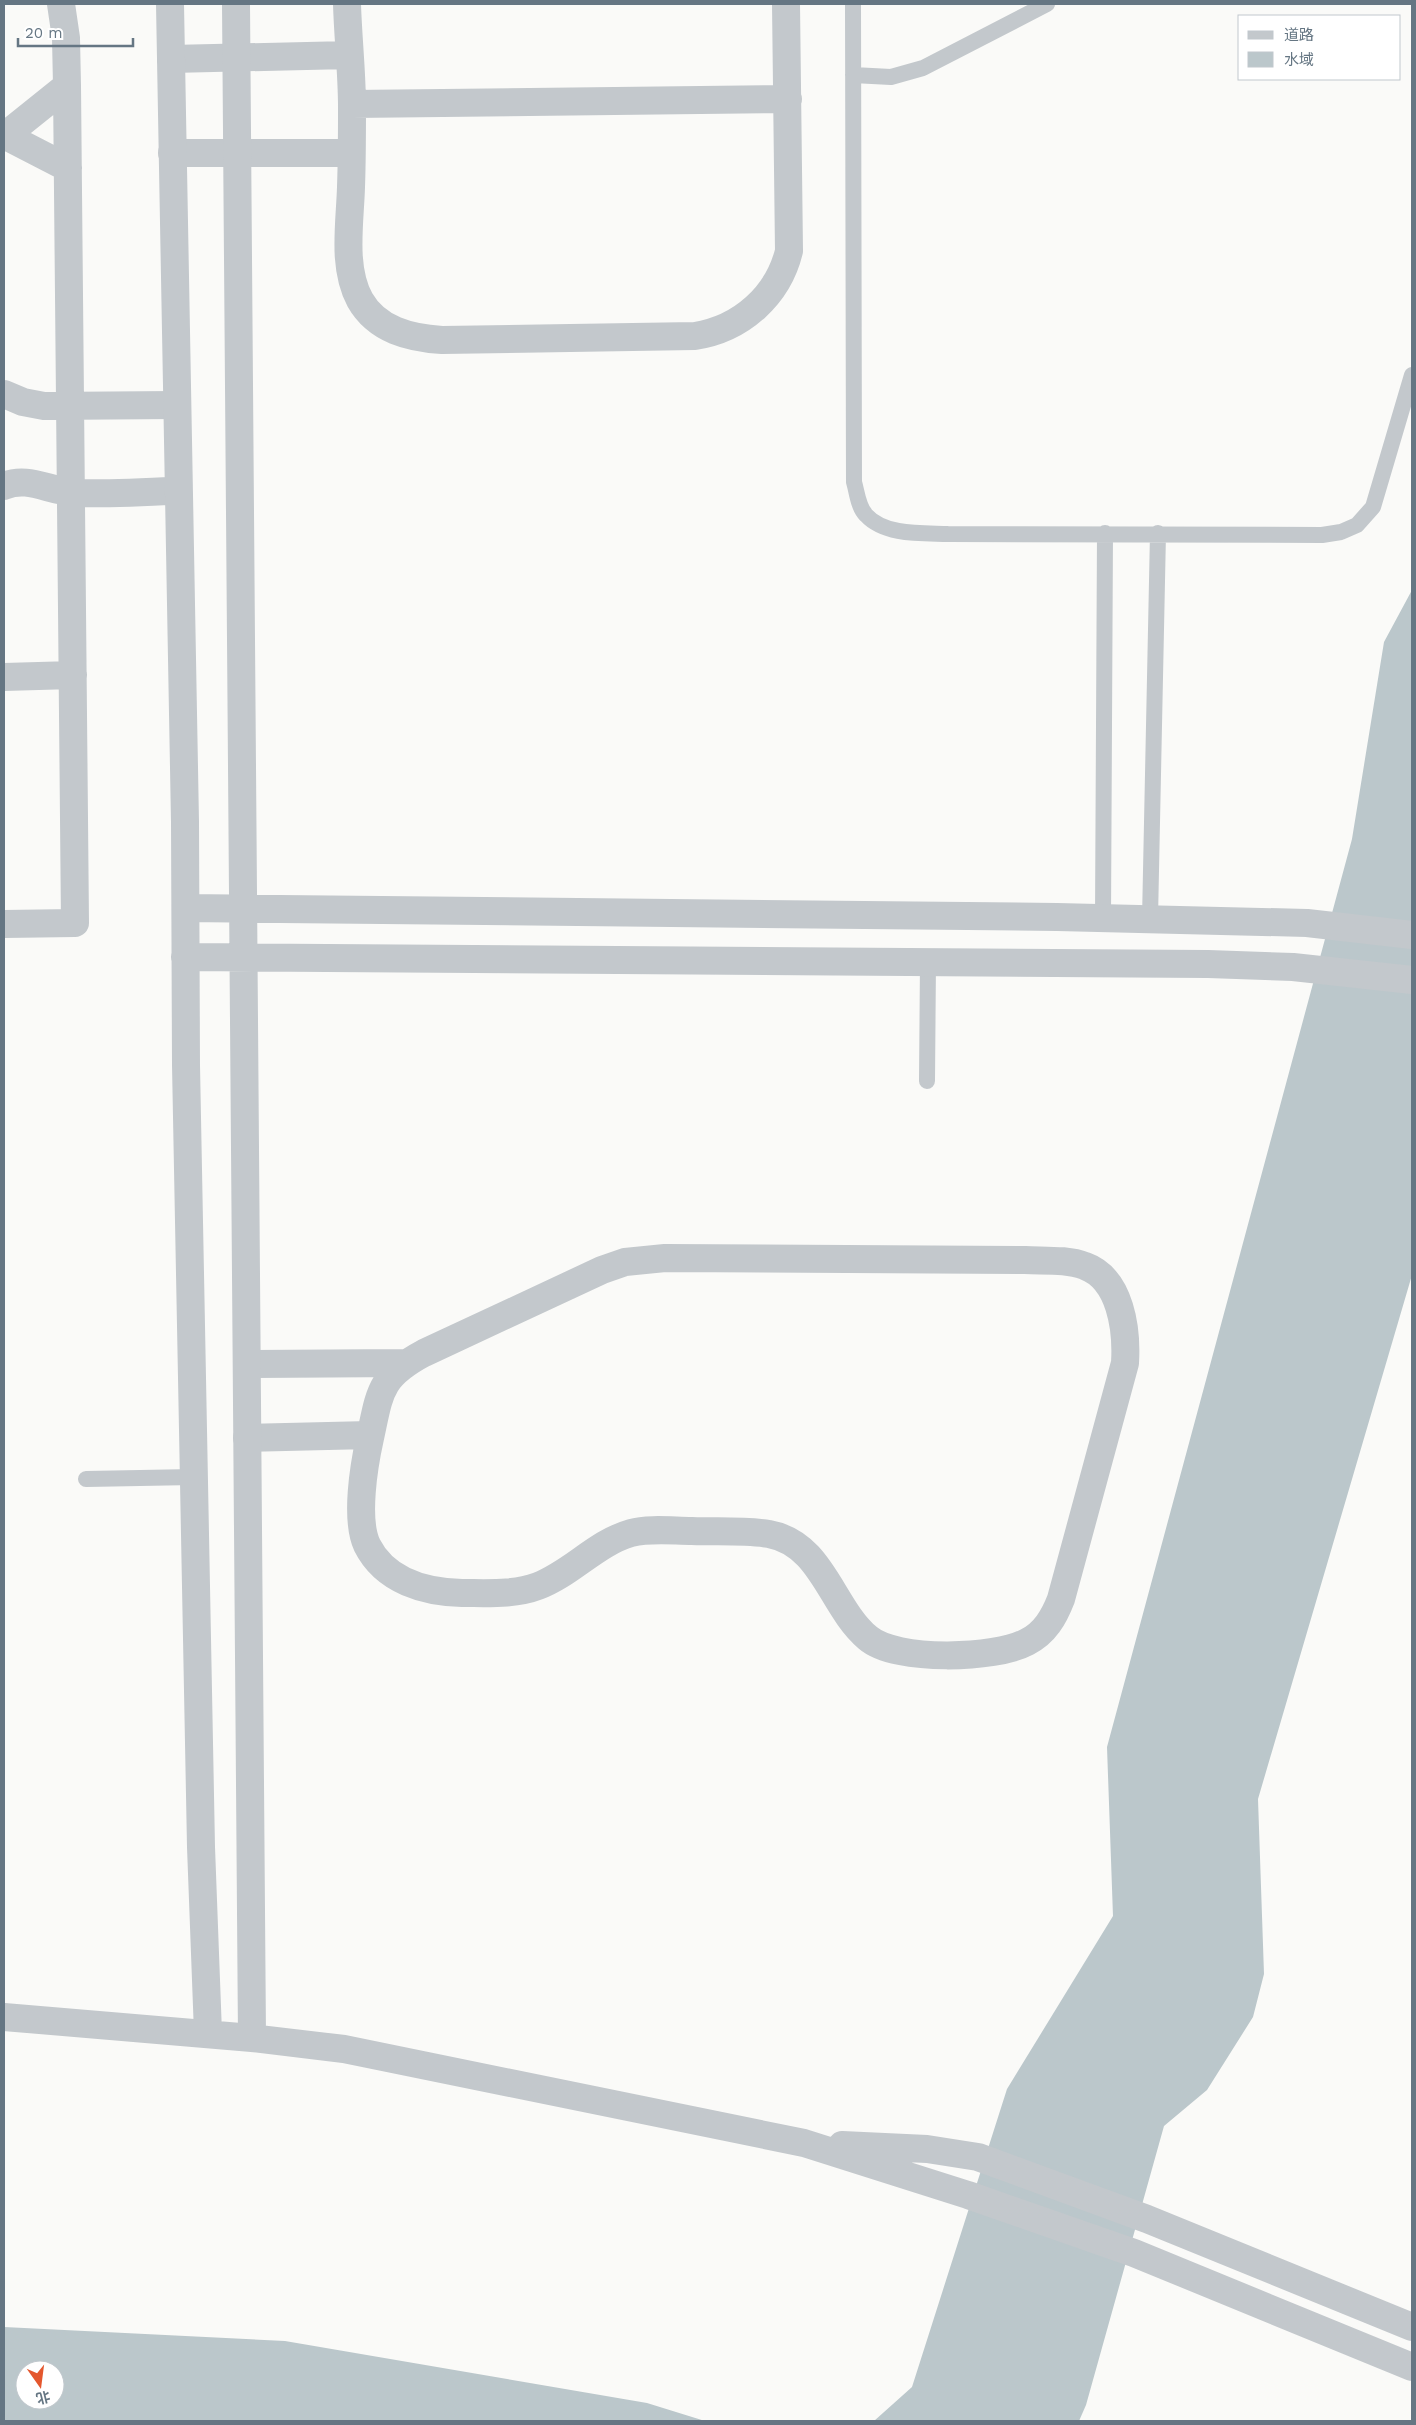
<svg xmlns="http://www.w3.org/2000/svg" width="1416" height="2425" font-family="'Work Sans','Noto Sans SC',sans-serif">
<style>
.water{fill:#bbc7cb;fill-rule:evenodd}
.lines{fill:none;stroke-linecap:round;stroke-linejoin:round}
.service{stroke:#c3c8cc;stroke-width:16}
.minor{stroke:#c3c8cc;stroke-width:28}
.tertiary{stroke:#c3c8cc;stroke-width:28}
</style>
<rect width="100%" height="100%" fill="#fafaf8"/>
<path class="water" d="M1412,590V1275L1258,1799L1264,1974L1253,2017L1207,2090L1164,2126L1086,2405L1079,2421H874L912,2387L1007,2089L1113,1916L1107,1747L1352,839L1384,642Z
M4,2327L285,2341L647,2403L705,2421H4ZM25,2370H55V2400H25Z"/>
<g class="lines">
<path class="service" d="M853,4L854,482C857,492 858,507 866,515C885,536 923,533 948,534L1322,535L1341,532L1357,525L1373,507L1412,375
M853,75L891,77L923,68L1047,4
M1103,918L1105,533
M1150,919L1158,533
M927,1081L928,961
M86,1479L194,1477"/>
<path class="minor" d="M347,4C348,38 352,73 352,107C352,133 352,160 351,187C350,223 342,267 360,300C377,330 410,338 442,340L695,336C741,329 778,296 789,251L786,4
M171,59L349,55
M352,104L788,99
M4,135L68,168
M6,135L67,86
M172,153H351
M4,394L23,402L44,406L176,405
M4,486C27,476 47,490 71,492C103,496 145,491 178,491
M4,677L73,675
M4,924L75,923L67,86L66,38L61,4
M665,1258L1025,1260C1044,1261 1067,1259 1085,1266C1121,1279 1127,1330 1125,1363L1061,1599C1054,1617 1045,1633 1027,1642C996,1659 896,1662 868,1638C831,1607 823,1544 769,1534C744,1530 718,1532 692,1531C673,1531 650,1528 631,1533C596,1543 572,1573 538,1586C515,1595 487,1593 462,1593C425,1592 385,1581 367,1545C355,1519 364,1465 370,1438C380,1392 379,1377 424,1353L602,1270L625,1262Z
M247,1364L404,1363
M247,1438L370,1435"/>
<path class="tertiary" d="M170,4L185,822L186,1065L201,1847L208,2033
M236,4L252,2038
M186,908L1057,917L1307,923L1412,935
M185,957L1208,964L1293,967L1412,980
M4,2017L252,2038L344,2049L804,2143L968,2195L1134,2253L1412,2367
M842,2145L927,2149L978,2157L1147,2219L1412,2327"/>
</g>
<rect width="1416" height="2425" fill="none" stroke="#657683" stroke-width="10"/>
<rect x="1238" y="15" width="162" height="65" fill="#ffffff" stroke="#c1c8cd"/>
<rect x="1248" y="31" width="25" height="8" fill="#c3c8cc" stroke="#c1c8cd"/>
<text x="1284" y="40" font-size="15" fill="#657683">道路</text>
<rect x="1248" y="52" width="25" height="15" fill="#bbc7cb" stroke="#c1c8cd"/>
<text x="1284" y="65" font-size="15" fill="#657683">水域</text>
<g transform="translate(40 2385) rotate(166)"><circle r="24" fill="#ffffff" stroke="#c1c8cd"/>
<path d="M0-4L9 19L0 12L-9 19Z" fill="#e4572e"/>
<text y="-8" font-size="14" font-weight="bold" text-anchor="middle" fill="#657683">北</text>
</g>
<path d="M18 38v8h115v-8" fill="none" stroke="#657683" stroke-width="2.5"/>
<text x="25" y="38" font-size="15" fill="#657683" stroke="#ffffff" stroke-width="4" paint-order="stroke">20 m</text>
</svg>
